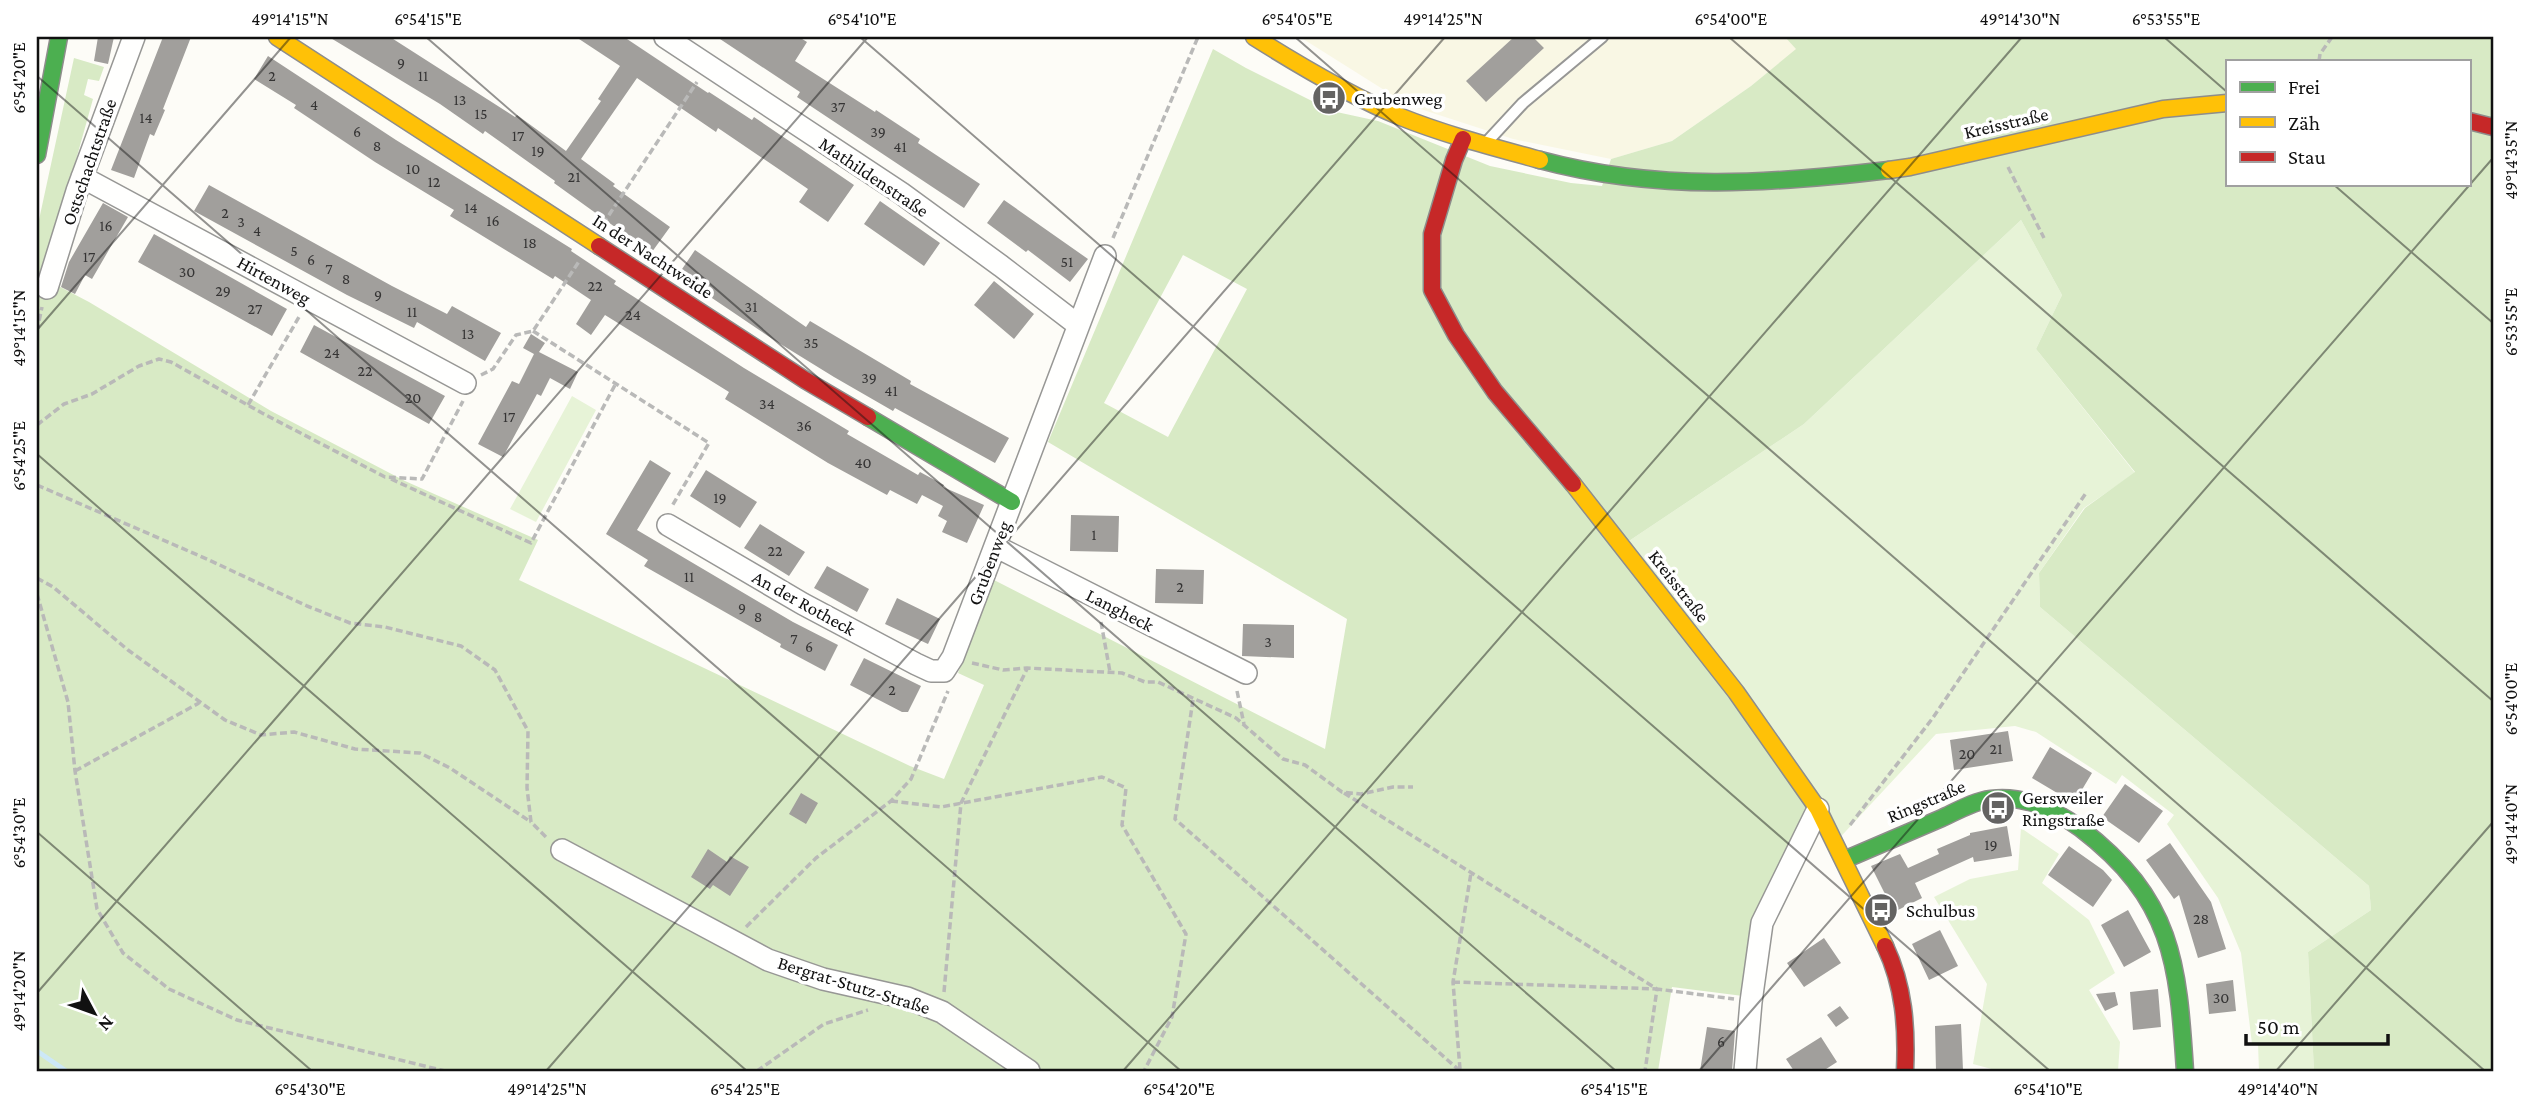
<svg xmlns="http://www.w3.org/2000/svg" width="2530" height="1108" font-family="'Crimson Pro',serif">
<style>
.farmland{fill:#f9f7e4}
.green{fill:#e7f3d7}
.forest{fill:#d8eac5;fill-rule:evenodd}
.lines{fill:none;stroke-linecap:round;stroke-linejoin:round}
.stream{stroke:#cde8f7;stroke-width:5}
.building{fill:#a19f9c}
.lane-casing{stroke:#979795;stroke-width:14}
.street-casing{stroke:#979795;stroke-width:24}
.fast-casing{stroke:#8e8d8b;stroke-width:19}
.slow-casing{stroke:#8e8d8b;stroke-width:19}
.jam-casing{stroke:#8e8d8b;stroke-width:19}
.path{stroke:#b9b9b8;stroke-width:3.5;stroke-dasharray:7 3.5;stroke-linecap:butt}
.lane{stroke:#fffffe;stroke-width:10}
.street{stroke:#fffffe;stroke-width:21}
.fast{stroke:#4caf50;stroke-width:16}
.slow{stroke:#ffc107;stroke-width:16}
.jam{stroke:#c62828;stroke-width:16}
.ticks{fill:none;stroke:#111;stroke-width:2;stroke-opacity:0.45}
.labels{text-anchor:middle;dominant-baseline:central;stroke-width:7;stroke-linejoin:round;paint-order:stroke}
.number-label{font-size:16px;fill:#353434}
.poi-label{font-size:19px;fill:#111;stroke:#fff;text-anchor:start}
.street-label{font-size:19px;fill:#111;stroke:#fff}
.neatline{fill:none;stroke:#111;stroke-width:2.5}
.ticks-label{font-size:18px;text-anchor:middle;fill:#111}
</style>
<rect width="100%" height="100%" fill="#fdfcf7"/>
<path class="farmland" d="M1300,37H1785L1797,49L1751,86L1672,141L1611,159L1513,139L1408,105Z"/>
<path class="green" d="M2021,220L2062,295L2036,349L2135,473L2084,508L2039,573L2040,607L2369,886L2371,910L2308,952L2314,1071H2259L2258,1044H2252L2241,953L2218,898L2167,824L2174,815L2122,775L2116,784L2036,732L2015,726L1936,734L1833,845L1617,549L1804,424Z
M572,396L596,410L536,522L510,509Z
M2021,828L2059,854L2042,883L2089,920L2115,973L2089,990L2120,1042L2118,1071H1999L1973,1064L1987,984L1934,897L1970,879L2018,870Z"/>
<path class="forest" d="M1785,37H2493V1071H2314L2308,952L2371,910L2369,886L2040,607L2039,573L2085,508L2135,472L2036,349L2062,295L2021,220L1804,424L1617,549L1810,807L1749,937L1743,996L1672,987L1658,1071H37V229L74,58L104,67L99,81L88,79L84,95L93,99L43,278L89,302L271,411L405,481L538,540L519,580L910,766L944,779L984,685L958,673L994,580L1325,749L1347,619L1048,442L1213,49L1246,68L1332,111L1378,121L1490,166L1571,183L1602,186L1611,159L1672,141L1751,86L1796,49ZM2227,61H2469V184H2227ZM1183,255L1247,289L1168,437L1104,403Z"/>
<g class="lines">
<path class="stream" d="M37,1051L66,1071"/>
</g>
<path class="building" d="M98,37H114L108,64L94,61Z
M163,37H191L163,109L165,110L154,136L150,134L134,178L111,170Z
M329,37H390L515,117L517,115L566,151L601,101L598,99L620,66L576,37H624L708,93L709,92L752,120L754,117L854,185L828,222L799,202L808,189L718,128L716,132L637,78L581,159L615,184L613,186L670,227L649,256L613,230L615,227L554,183L555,181L485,131L483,134L440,104Z
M717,37H799L807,42L795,61L875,112L876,110L920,139L918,143L980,184L964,208L797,97L800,92Z
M1514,37H1533L1544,48L1486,102L1466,81Z
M268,56L396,140L572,249L571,251L616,281L614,284L744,368L849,431L847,434L918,475L920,472L944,485L943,487L984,505L967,543L942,532L947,521L938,516L943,506L922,495L917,504L890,490L887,495L828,463L725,399L729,392L605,315L591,335L576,324L591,300L555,276L553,279L450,216L454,210L375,162L294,108L296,105L254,79Z
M209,185L392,286L447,314L452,306L501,333L485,361L417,322L414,328L347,295L194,211Z
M1004,200L1088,259L1070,282L1028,250L1026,252L987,223Z
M880,201L940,243L924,266L864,224Z
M103,203L128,217L92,279L85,275L75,294L61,287L69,262Z
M154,234L287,309L272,336L138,262Z
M695,250L806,327L810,321L911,381L910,384L1009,438L995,463L895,408L893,411L834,377L774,340L678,275Z
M994,281L1034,314L1014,339L974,305Z
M314,325L445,396L429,424L300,352Z
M531,334L545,343L539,352L578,372L570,389L550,378L541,396L537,394L503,457L478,444L512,381L519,384L534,354L523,348Z
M650,460L671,473L637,530L793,622L838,645L825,671L780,647L781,644L644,566L648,560L606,534Z
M706,470L757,502L740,528L690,496Z
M1071,515L1119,516L1118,552L1070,551Z
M760,524L805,552L789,576L744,548Z
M827,566L869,589L857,612L814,588Z
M1156,569L1204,570L1203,604L1155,603Z
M897,598L940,619L928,644L885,624Z
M1243,624L1294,625V658L1242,656Z
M864,658L921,686L908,712H902L850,685Z
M2008,731L2013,761L1954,770L1950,740Z
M2050,747L2092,773L2074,803L2032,778Z
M2125,784L2163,811L2139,843L2102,817Z
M801,793L818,803L806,824L789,814Z
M2007,826L2012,856L1974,862L1973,857L1915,883L1922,898L1894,912L1871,866L1900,854L1908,868L1939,854L1937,849L1970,835V833Z
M2170,843L2211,902L2226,949L2198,958L2179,895L2174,899L2146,860Z
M2069,846L2103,870L2112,880L2093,907L2048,875Z
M708,849L727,862L730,856L749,867L730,896L713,885L710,889L691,877Z
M2128,910L2151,952L2124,967L2101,925Z
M1940,930L1958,966L1929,980L1912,944Z
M1824,938L1841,963L1804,987L1787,963Z
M2233,980L2236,1011L2209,1014L2206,984Z
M2158,989L2161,1027L2133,1030L2130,992Z
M2115,992L2118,1005L2105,1011L2096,994Z
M1840,1006L1849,1018L1836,1027L1827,1015Z
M1961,1024L1963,1070L1936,1071L1935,1026Z
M1707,1027L1735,1031L1732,1071H1700Z
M1821,1037L1837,1062L1823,1071H1794L1786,1059Z"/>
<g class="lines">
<g class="lane-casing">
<path id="lane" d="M1486,143L1523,103L1602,37"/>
</g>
<g class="street-casing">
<path id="street" d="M665,37L901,193L1001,266L1078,325
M82,177L465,383
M47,288L77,191L134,37
M668,525L803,604L916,664L931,671H944L953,657L1105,256
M995,546L1246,673
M562,850L768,960L823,979L907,998L942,1012L1029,1071
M1745,1071L1751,1002L1762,923L1818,809"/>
</g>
<g class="fast-casing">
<path id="fast" d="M37,155L59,37
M1540,160C1659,192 1769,184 1889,170
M868,417L1012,502
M1844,860C1877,846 1909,832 1942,818C1957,811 1974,801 1991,799C2024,795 2053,809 2080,828C2173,899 2178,962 2185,1071"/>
</g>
<g class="slow-casing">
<path id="slow" d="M277,37L599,246
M1254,37C1300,66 1350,96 1401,117C1446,135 1493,147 1540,160
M1889,170L1910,167L2163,109L2227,103
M1573,484L1736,692L1818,809L1885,946"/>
</g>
<g class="jam-casing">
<path id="jam" d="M2469,121L2493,127
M1463,139L1454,160L1432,234V290L1456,335L1495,392L1573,484
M599,246L805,380L868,417
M1885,946C1904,986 1907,1027 1905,1071"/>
</g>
<path class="path" d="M2319,61L2320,54L2332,37
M2008,167L2044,238
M603,224L697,82
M1113,238L1198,37
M37,331L42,307
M533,331L709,443L672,506
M481,375L493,369L516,335L533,331L580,260
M248,405L299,317
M37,425L64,404L92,394L139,366L159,359L171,362L262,413L385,477L422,479L463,401
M391,479L531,543L615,385
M37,485L209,560L307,606L350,623L385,627L461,646L495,670L528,731L527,788L531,822L547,838
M37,578L53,587L128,650L225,720L261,735L294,732L355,749L420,753L450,768L531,822
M37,594L68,702L75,771L97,909L123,953L169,989L237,1020L445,1071
M1101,622L1110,672
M972,663L1003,670L1027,668L1122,673L1145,682H1158L1236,718L1283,759L1305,765L1342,792L1361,794L1393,787H1413
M1237,691L1244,724
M1193,700L1175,819L1460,1071
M75,771L199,703
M1344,793L1657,989L1734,999
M891,801L941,807L1102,777L1126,788L1122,825L1186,934L1172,1017L1144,1071
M1850,825L1932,719L2086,493
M746,927L816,858L891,801L911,779L948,691
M1453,982L1657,989L1645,1071
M944,992L961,803L1027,669
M1460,1069L1453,982L1471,873
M757,1071L824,1024L868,1010"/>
<use href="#lane" class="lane"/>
<use href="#street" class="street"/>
<use href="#fast" class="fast"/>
<use href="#slow" class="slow"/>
<use href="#jam" class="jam"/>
</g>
<path class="ticks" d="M426,37L1616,1071M860,37L2050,1071M1295,37L2485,1071M1729,37L2493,701M2164,37L2227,92M37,76L1181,1071M2333,184L2493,323M37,330L291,37M37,454L747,1071M37,832L312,1071M37,993L868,37M546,1071L1445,37M1123,1071L2022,37M1699,1071L2493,158M2276,1071L2493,822"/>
<defs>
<g id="bus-disc" transform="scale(1.75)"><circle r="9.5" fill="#646362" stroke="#fff"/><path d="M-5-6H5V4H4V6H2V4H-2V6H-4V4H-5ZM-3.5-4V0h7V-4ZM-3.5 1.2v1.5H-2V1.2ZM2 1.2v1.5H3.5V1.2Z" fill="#fff"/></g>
</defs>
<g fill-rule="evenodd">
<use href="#bus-disc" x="1329" y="98"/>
<use href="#bus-disc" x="1998" y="808"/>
<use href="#bus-disc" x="1881" y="910"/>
</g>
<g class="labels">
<g class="number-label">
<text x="401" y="62">9</text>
<text x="272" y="75">2</text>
<text x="423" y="75">11</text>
<text x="460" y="99">13</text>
<text x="314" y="104">4</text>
<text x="838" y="106">37</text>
<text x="481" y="113">15</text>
<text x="146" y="117">14</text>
<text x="357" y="131">6</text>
<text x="878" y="131">39</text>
<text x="518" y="135">17</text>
<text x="377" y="145">8</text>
<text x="900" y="146">41</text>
<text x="538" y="150">19</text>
<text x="413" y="168">10</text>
<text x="574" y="176">21</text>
<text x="434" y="181">12</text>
<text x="471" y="207">14</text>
<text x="225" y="212">2</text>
<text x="493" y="220">16</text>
<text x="241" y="221">3</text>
<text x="106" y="225">16</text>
<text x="257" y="230">4</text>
<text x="530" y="242">18</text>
<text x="294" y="250">5</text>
<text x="89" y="256">17</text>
<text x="311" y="259">6</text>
<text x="1067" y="261">51</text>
<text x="329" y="268">7</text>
<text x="187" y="271">30</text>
<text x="346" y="278">8</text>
<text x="595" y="285">22</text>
<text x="223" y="290">29</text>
<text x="378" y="294">9</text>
<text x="751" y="306">31</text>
<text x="255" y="308">27</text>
<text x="412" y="311">11</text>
<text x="633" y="314">24</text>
<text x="468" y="333">13</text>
<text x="811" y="342">35</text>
<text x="332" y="352">24</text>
<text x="365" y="370">22</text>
<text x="869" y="377">39</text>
<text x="891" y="390">41</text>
<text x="413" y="397">20</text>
<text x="767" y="403">34</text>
<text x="509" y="416">17</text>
<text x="804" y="425">36</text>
<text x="863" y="462">40</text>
<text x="720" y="497">19</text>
<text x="1094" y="534">1</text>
<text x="775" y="550">22</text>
<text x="689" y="576">11</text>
<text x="1180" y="586">2</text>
<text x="742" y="607">9</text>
<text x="758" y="616">8</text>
<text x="794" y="638">7</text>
<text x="1268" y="641">3</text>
<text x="809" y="646">6</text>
<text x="892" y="689">2</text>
<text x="1996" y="748">21</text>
<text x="1967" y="753">20</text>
<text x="1991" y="844">19</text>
<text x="2201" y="918">28</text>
<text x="2221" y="997">30</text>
<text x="1721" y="1041">6</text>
</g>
<g class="poi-label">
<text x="1354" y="98">Grubenweg</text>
<text x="2022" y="797">Gersweiler<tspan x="2022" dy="22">Ringstraße</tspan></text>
<text x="1906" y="910">Schulbus</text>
</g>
<g class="street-label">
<text transform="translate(2006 123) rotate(-13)">Kreisstraße</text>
<text transform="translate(89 162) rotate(-71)">Ostschachtstraße</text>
<text transform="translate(874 177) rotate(34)">Mathildenstraße</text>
<text transform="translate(653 256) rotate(33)">In der Nachtweide</text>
<text transform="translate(274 280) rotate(29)">Hirtenweg</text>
<text transform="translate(989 563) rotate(-69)">Grubenweg</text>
<text transform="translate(1679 586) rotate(52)">Kreisstraße</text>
<text transform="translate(804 603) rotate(29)">An der Rotheck</text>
<text transform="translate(1120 610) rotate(27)">Langheck</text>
<text transform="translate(1926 801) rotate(-23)">Ringstraße</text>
<text transform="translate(854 985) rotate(17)">Bergrat-Stutz-Straße</text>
</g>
</g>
<rect width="2530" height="1108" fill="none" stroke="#ffffff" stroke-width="77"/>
<rect x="2226" y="60" width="245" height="126" fill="#ffffff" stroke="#a0a0a0" stroke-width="2"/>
<rect x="2240" y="82" width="35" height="10" fill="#4caf50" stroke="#a0a0a0" stroke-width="2"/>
<text x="2288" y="94" font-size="21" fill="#111111">Frei</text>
<rect x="2240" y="117" width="35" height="10" fill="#ffc107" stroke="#a0a0a0" stroke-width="2"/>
<text x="2288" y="130" font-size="21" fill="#111111">Zäh</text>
<rect x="2240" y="152" width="35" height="10" fill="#c62828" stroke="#a0a0a0" stroke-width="2"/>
<text x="2288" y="164" font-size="21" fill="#111111">Stau</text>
<g transform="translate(94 1013) rotate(131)" stroke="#ffffff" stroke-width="5" paint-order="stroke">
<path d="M0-5L12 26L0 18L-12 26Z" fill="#111111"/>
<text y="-10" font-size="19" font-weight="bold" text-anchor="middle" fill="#111111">N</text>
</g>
<path d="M2246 1034v10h142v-10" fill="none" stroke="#111111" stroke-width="3.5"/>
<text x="2257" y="1034" font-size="21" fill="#111111" stroke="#ffffff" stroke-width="5" paint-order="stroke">50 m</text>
<rect x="38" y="38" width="2454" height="1032" class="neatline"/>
<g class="ticks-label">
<text x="290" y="25">49°14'15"N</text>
<text x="428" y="25">6°54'15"E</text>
<text x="862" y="25">6°54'10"E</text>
<text x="1297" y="25">6°54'05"E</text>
<text x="1443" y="25">49°14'25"N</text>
<text x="1731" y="25">6°54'00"E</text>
<text x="2020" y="25">49°14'30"N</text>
<text x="2166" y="25">6°53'55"E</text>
<text transform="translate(19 78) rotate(-90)" y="6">6°54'20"E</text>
<text transform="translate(2511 160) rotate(-90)" y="6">49°14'35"N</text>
<text transform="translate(2511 322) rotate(-90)" y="6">6°53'55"E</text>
<text transform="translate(19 328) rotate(-90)" y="6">49°14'15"N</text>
<text transform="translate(19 456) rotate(-90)" y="6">6°54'25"E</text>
<text transform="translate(2511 699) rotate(-90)" y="6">6°54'00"E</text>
<text transform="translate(2511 824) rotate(-90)" y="6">49°14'40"N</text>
<text transform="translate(19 833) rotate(-90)" y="6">6°54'30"E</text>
<text transform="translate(19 991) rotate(-90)" y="6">49°14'20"N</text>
<text x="310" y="1095">6°54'30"E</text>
<text x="547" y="1095">49°14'25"N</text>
<text x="745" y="1095">6°54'25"E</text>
<text x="1179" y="1095">6°54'20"E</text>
<text x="1614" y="1095">6°54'15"E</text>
<text x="2048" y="1095">6°54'10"E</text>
<text x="2278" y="1095">49°14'40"N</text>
</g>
</svg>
